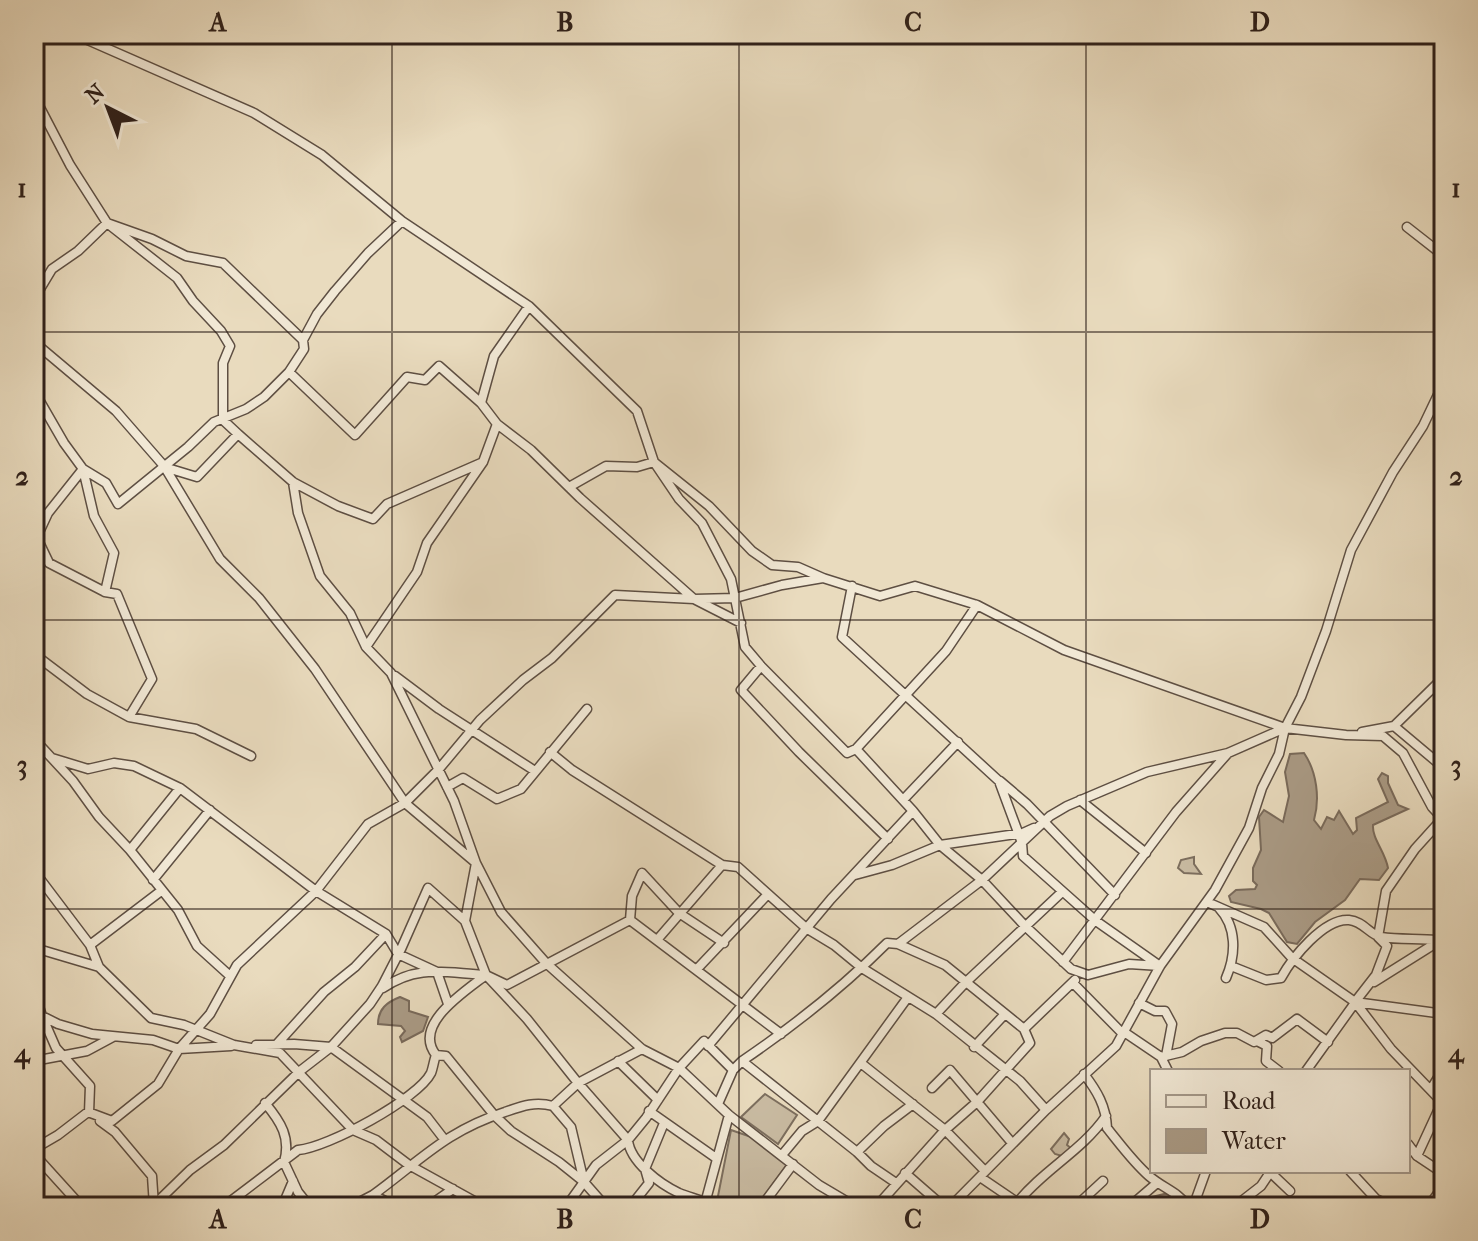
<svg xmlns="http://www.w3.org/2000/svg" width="1478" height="1241" font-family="'IM FELL French Canon',serif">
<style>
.green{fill:#c9bba2;stroke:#7c6e5e;stroke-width:2}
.water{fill:#aa9b86;stroke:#796a5b;stroke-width:2}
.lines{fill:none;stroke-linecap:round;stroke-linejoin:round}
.minor-casing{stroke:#5e4f43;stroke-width:11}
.minor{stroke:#f1e8d5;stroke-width:8}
.grid{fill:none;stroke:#2f201a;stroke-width:2;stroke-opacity:0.55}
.neatline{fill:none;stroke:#2f201a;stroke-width:3}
.grid-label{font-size:26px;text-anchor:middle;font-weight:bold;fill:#2f201a}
</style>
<rect width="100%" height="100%" fill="#e9dbbe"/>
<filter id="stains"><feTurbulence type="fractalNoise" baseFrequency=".0025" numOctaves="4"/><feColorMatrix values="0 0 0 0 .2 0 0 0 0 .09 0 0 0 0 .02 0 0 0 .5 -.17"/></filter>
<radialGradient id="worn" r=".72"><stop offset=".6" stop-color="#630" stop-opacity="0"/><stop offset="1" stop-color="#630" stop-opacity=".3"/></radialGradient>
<path class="green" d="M1194,857V864L1201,874L1184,873L1178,868L1181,860Z
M765,1094L797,1115L778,1144L741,1117Z
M731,1130L757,1139L788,1163L756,1207H733L718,1196Z
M1064,1133L1069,1139L1067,1145L1072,1149L1062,1156L1055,1154L1051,1149Z"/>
<path class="water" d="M1304,753C1317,772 1320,799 1314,820L1321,829L1327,817L1334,820L1339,811L1353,834L1357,830L1356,818L1388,802L1378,779L1382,773L1388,776V783L1398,805L1408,809L1373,825C1372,839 1385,851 1388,868L1379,880L1360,879L1345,900L1315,922L1297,944L1287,942L1269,913L1261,909L1231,902L1229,896L1236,890L1255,889L1257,885L1253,881V868L1261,850L1259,817L1264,810L1283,822L1289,796L1285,772L1290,754Z
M400,997L409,1001V1011L428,1017L423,1031L402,1042L400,1037L405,1031L401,1026L378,1024C378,1009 387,1002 400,997Z
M1164,1194H1173L1184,1207H1135L1144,1199Z"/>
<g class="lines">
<g class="minor-casing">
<path id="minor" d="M74,34L254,113L322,155L402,221L529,306L637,411L654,462L679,499L702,523L731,579L745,647L761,666L847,753L856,749L913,811L940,845L982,880L1025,926L1071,969L1088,975L1129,964L1160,966
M34,96L70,165L107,223L152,239L186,256L223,263L303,340
M1407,227L1444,256
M34,299L52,269L78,251L107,223L177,278L193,301L221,331L230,346L223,363V420L238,434
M34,342L116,411L164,466L220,559L259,598L315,669L405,803L476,863L501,912L546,963L642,1049L679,1068L729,1115L819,1185L846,1201L866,1207
M289,372L304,349L303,340L317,314L335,291L368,253L402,221
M34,391L64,443L83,469L94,516L114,553L105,592L117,594L152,679L129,717
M481,403L494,356L529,306
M497,424L531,450L580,498L694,599L735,598L782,585L823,578
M164,467L197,477L238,434L293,482L338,506L373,519L387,504L481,463
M83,469L106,483L118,504L188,447L214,422L246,409L264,397L289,372L355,435L407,377L425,380L439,366L481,403L497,424L483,462L427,543L417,572L366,647
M293,482L298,513L320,576L350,613L366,647L391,673L454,801L476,863L465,921L486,975L527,1019L578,1083L628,1140C630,1162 660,1184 679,1193C691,1198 704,1200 715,1207
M569,487L606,466L637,467L654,462L709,506L752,551L772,565L798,567L823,578L880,596L915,586L977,605L1064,650L1285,728L1346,735L1383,736L1403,753L1432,807L1444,820
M37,538L49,563L105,592
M35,541L48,513L83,469
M852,586L842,637L999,781L1022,843L1023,856L1096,921L1160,966
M34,654L87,694L129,717L196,729L251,756
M761,666L741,690L799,752L888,839
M395,676L439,709L535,771
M1394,726L1444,677
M1362,732L1394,726L1444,768
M34,739L73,781L99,817L130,850L178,910L197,946L229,975
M856,749L946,651L977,605
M550,752L572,770L722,865L738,867L806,928L834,945L862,968L936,1014L1020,1081L1046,1110
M52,758L88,769L114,763L134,766L180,788L316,891L386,934L398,954L437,972L448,1004
M1000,781L1027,804L1115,895
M447,787L463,778L497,799L521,789L587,709
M903,800L958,742
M1080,800L1146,853
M130,850L180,788
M34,871L90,945L99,967L151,1018L184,1025L234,1045L280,1053L353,1130L376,1140L409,1165L485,1207
M855,875L892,865L940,845L1023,833L1034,828
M153,880L210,810
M1207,902L1264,927L1292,958L1355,1002L1391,1049L1442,1102L1417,1156
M1219,908C1237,927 1236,955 1226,978
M630,920L781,1034
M630,920L632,896L642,873L679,913L724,943
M657,940L722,865
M90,945L161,891
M35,948L99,967
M37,950L35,994L42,1016L56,1048L90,1086L89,1113
M1063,962L1176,812L1228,753
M1231,966L1266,980L1281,978C1292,958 1324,918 1349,920C1363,921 1370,935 1381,937C1399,940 1419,938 1437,940
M697,969L768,894
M1374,982L1444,938
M1073,983L1122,1033L1127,1034L1161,1057L1168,1071
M383,988C418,964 445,973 485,975
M1355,1002L1376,975L1387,946L1378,937L1386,891L1415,849L1443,818
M1355,1002L1444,1014
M1139,1003L1155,1011H1165L1172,1024L1166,1056
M34,1012L58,1024L92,1034L153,1040L179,1049L231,1046
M936,1014L965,983L1062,892
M1024,1029L1075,980
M1257,1041L1267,1046L1266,1061L1279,1071
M277,1044L324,992L355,967L386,934
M256,1045L294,1044L331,1047L427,1117L444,1139
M708,1046L831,899L913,811
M974,1047L1004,1015
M436,1055L446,1056L494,1115L511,1131L559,1162L584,1182L606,1207
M1161,1057L1182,1052L1201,1041L1225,1033H1237L1254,1042L1266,1035L1272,1038L1297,1019L1328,1042
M34,1061L87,1051L113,1037
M618,1061L658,1100
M742,1061L857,1152
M862,1064L945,1130L985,1171
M1306,1071L1357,1000
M1084,1074C1097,1091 1106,1106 1107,1128C1120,1144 1133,1162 1149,1176C1163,1188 1178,1192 1189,1207
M932,1088L950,1070L1012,1143
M1431,1089L1444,1068
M265,1103C281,1122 291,1138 284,1162L298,1192L310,1207
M718,1104L733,1070L742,1061C795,1025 842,988 887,943L898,944L982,880L1050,816L1067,806L1147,772L1228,753L1285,728
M649,1111L716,1158
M100,1121L115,1132L152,1176L154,1206
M1408,1144L1417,1156L1444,1174
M34,1149L58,1135L88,1112L112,1121L158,1084L179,1049L210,1014L237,965L316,891L368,824L405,803L439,769L480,720L523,680L552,658L615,595L694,599L741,623
M34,1154L82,1207
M782,1155L802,1131L818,1121L908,997
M1350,1171L1376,1199L1393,1207
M905,1173L944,1207
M1272,1174L1290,1191
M980,1177L1024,1207
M584,1182L571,1127L553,1106L578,1083L642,1049
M896,1183L871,1166L857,1152L884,1126L913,1104
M373,1195C421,1160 446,1131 505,1112C522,1106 535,1101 553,1106
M145,1207L149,1202L154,1205L190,1170L224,1145L300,1071L331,1047L370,1004L382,986L401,949L428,888L465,921
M223,1207L298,1150C327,1148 418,1099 431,1073C433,1068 434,1060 436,1055C412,1025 464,992 486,975L507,985L630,920
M282,1207L293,1181
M350,1207L373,1195L387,1202L415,1207
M427,1207L453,1189
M566,1207L596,1165L628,1140L646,1118L679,1068L704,1041L733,1070
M630,1207L649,1183L645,1169L664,1123
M704,1207L729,1115
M761,1207L793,1164
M876,1207L945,1130L977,1102L1030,1043L1024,1029L945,965L898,944
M950,1207L1046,1110L1116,1046L1160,966L1215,890L1249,828L1262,788L1279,754L1285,728L1301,697L1326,631L1351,550L1393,472L1423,426L1444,382
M1019,1207L1017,1203C1043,1170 1082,1151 1106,1116
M1075,1207L1103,1181
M1129,1207L1157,1183
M1193,1207L1206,1171
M1234,1207L1261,1186L1271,1171
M1363,1207L1376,1199
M1428,1207L1444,1185"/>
</g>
<use href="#minor" class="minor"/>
</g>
<path class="grid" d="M392,34V1207M739,34V1207M1086,34V1207M34,332H1444M34,620H1444M34,909H1444"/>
<rect width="1478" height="1241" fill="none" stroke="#e9dbbe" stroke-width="88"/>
<rect x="1150" y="1069" width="260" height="104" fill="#f1e8d5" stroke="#a3988a" stroke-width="2"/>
<rect x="1166" y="1095" width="40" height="12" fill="#f1e8d5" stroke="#a3988a" stroke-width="2"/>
<text x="1222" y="1109" font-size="24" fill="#2f201a">Road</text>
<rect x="1166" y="1129" width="40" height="24" fill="#aa9b86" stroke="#a3988a" stroke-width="2"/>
<text x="1222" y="1149" font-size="24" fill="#2f201a">Water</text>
<g transform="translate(108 108) rotate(318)" stroke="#f1e8d5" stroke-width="6" paint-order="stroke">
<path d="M0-6L14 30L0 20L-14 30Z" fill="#2f201a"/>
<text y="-12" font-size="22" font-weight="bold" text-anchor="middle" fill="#2f201a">N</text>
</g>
<rect x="44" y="44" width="1390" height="1153" class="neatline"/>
<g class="grid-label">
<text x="218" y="31">A</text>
<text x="565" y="31">B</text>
<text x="913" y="31">C</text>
<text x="1260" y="31">D</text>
<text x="22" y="197">1</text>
<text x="1456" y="197">1</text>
<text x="22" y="485">2</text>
<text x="1456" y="485">2</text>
<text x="22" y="774">3</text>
<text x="1456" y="774">3</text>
<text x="22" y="1062">4</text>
<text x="1456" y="1062">4</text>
<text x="218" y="1228">A</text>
<text x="565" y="1228">B</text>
<text x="913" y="1228">C</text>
<text x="1260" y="1228">D</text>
</g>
<rect width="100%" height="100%" filter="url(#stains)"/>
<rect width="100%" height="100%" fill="url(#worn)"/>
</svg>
